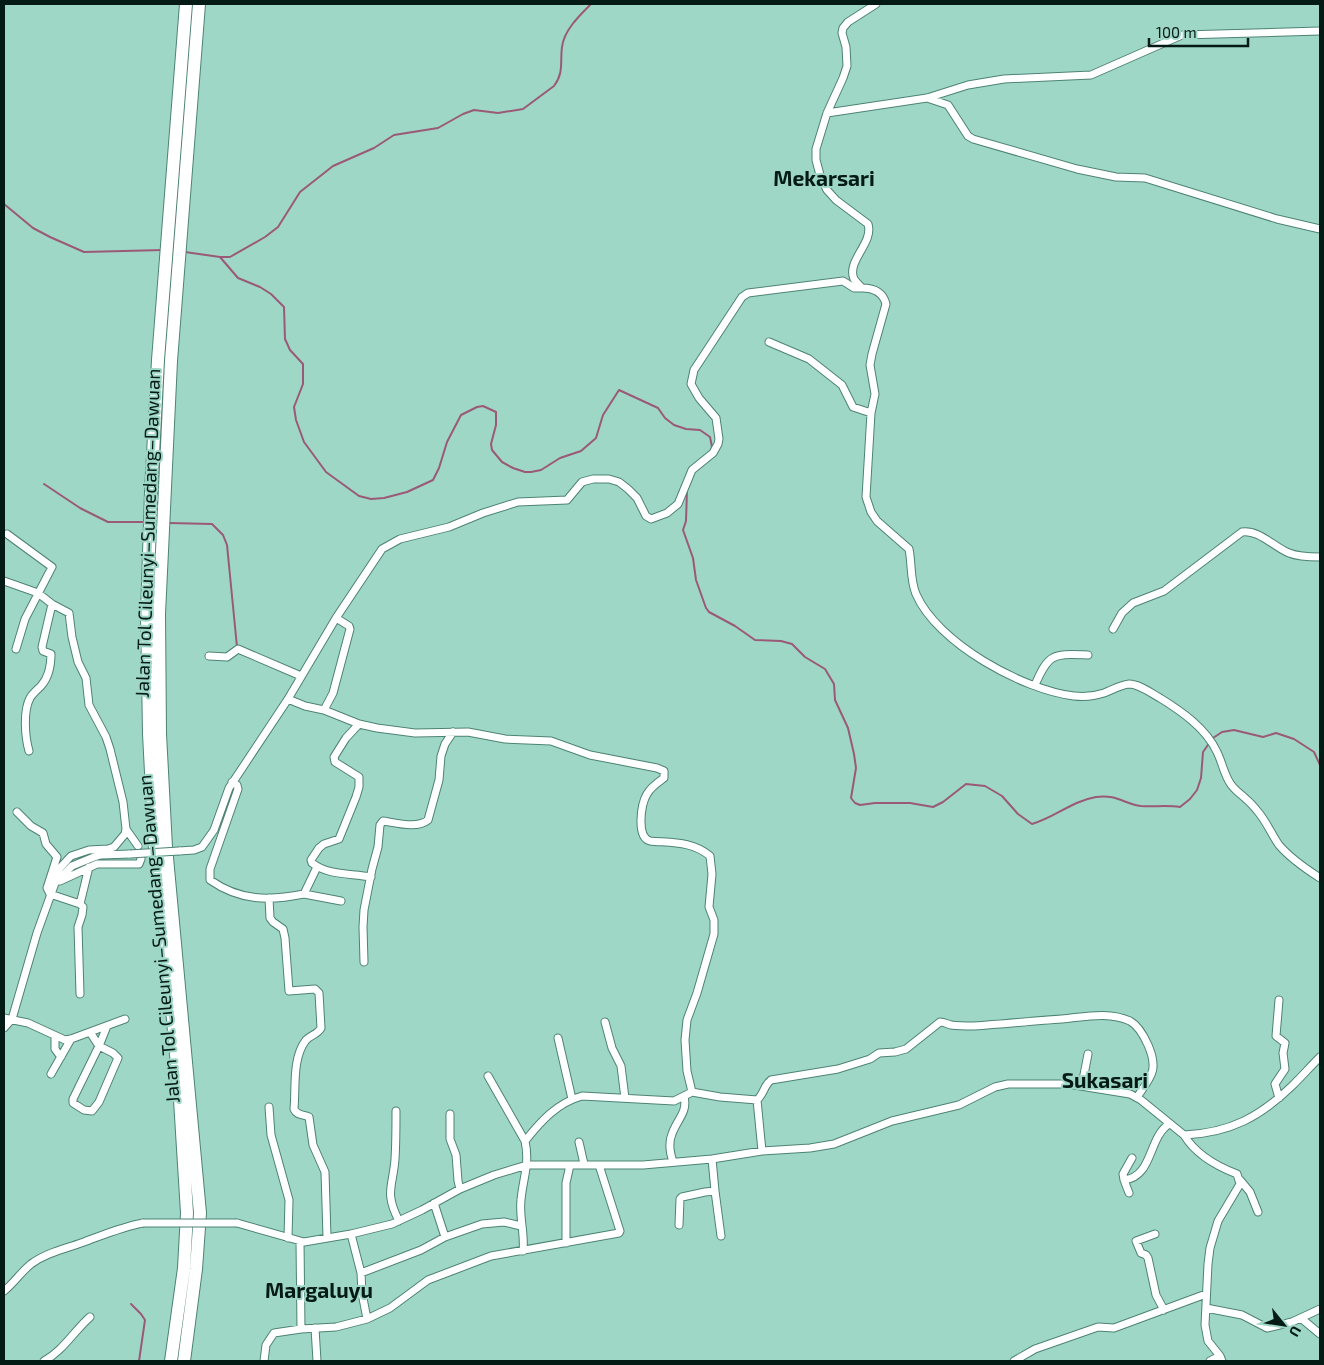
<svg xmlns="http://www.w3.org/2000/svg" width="1324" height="1365" font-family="'Exo 2',sans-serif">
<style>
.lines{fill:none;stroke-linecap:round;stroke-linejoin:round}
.stream{stroke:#9a5a77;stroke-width:2}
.minor-casing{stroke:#4d8374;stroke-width:9}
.motorway-casing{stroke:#4d8374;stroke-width:14}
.minor{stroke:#fff;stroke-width:7}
.motorway{stroke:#fff;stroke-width:12}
.minor-bridge-casing{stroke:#4d8374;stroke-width:9;stroke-linecap:butt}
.minor-bridge{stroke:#fff;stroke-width:7}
.labels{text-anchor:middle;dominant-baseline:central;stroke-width:4;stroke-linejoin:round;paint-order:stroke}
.street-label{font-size:19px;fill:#041a15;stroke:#9fd7c6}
.quarter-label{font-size:21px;font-weight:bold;fill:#041a15;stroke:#9fd7c6}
</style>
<rect width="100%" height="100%" fill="#9fd7c6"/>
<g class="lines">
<path class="stream" d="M4,204L33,228L50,237L84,252L163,250
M185,252L220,257H230L265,237L278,227L300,192L333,166L374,148L394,135L438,128L463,114L474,110L498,113L523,109L554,86C564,73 560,62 562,47C564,30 580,15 591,4
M220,257L238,278L260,287L271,294L284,307L285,339L290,350L303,364V384L294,407L296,420L304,442L326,472L359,496L371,499L384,498L407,492L433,480L439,468L447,442L461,415L477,407L483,406L496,412V425L491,444L492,450L502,462L513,468L525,472H531L541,470L560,458L581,451L596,438L603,415L619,390L658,408L665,418L674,425L686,429L700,430L710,437L712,447L710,452
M44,484L80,508L108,522H144
M687,489L686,521L683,530L693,558L696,580L706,608L709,612L735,626L755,640L781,641L792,644L805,657L825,669L834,684L835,700L848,728L854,754L856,768L851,798L855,803L860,805L875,803H910L933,807L943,802L966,784L985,786L1002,796L1018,814L1032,824C1054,818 1072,801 1096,797C1117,794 1124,804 1141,806C1154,807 1167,805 1180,807L1190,799L1197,790L1201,778L1203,752L1210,742
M169,523L212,524L223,535L227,545L237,647
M1213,738L1222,732L1234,730L1263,737L1276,733L1294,739L1314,752L1320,765
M131,1304L141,1314L145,1320L139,1361"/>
<g class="minor-casing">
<path id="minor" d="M876,4L848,22L843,28L842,33L846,47L847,66L843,78L827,113L816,149V160L820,175L827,190L836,200L868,224C874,243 846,261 854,279C856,282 860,286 862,288C874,288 883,292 886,304L872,354L870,365L875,394L871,413L866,497L871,512L877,521L909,549C912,564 910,580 916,594C937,643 1023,690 1074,696C1083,697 1095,696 1104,693C1112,690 1120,685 1129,684C1139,684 1151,693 1160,698C1181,711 1206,728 1217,752C1222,762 1224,774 1230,783C1234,790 1241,794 1246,799C1251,803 1255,808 1259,813C1267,823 1272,835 1279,845C1290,858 1306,869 1320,878
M927,98L948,105L968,136L973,139L1077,169L1116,177L1145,178L1277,219L1320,229
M827,113L927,98L968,85L1004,79L1091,75L1182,35L1320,31
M769,342L809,359L842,385L853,407L871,413
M7,534L52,567L25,619L16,649
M4,581L38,593L52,604L69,613L72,637L78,662L86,678L89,705L106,737L110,749L123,802L126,829L125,834L114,847L108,849L89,850L71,856L59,869L55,883
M1113,629L1122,613L1133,603L1164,591L1242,532C1258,529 1274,547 1289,553C1299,557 1310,557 1320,557
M209,656L227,657L238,649L301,676
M1035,685C1049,652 1054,654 1088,655
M288,699L305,706L324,710L359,724
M324,710L333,693L350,629L349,626L336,618
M29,751C25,737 23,711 30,698C33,693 37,690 41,686C49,677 51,666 51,654L43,651L42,647L52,604
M232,782L237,785L238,789L210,869V880C240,901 269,901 304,894L317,867
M17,812L31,826L43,833L46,844L57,857L47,888L50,894L80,904L83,907L82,915L78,927L80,994
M126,829L138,846
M179,851L194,850L202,847L214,830L229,788L288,699L336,618L382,549L400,539L449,527L483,513L518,502L567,500L582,482L593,479H609L619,482L628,489L637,498L646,516L651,519L667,513L678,504L692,470L713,453L718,444L719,439L716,418L699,398L691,384L694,370L742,297L748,293L843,281L854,288H862
M371,877C351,873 329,876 312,863L311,860L319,848L324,844L339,839L356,797L359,787V777L335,762L334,757L346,738L359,724L377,728L415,733L468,732L505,739L551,741L590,755L657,768L664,771V778C657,783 651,787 647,794C641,804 636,837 650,841C671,843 692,841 710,856L712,874L709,907L714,920V934L697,993L687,1020L685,1040L687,1071L692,1092
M60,881L97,864H139L141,859
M304,894L341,901
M269,898L270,918L273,922L283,929L285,938L289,991L315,989L319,993L321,1028C318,1034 311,1035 306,1040C292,1058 296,1087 294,1109C297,1116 303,1114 309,1117L313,1145L325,1172L327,1237
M80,904L89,867
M364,962L363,927L364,910L372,869L378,847L380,825L383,821C397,823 417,829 428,820L439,780L441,756L445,744L453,732
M1279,1000L1276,1036L1285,1043L1283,1053L1285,1069L1275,1084L1279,1098
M4,1018L28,1023L65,1040L71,1039L125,1019
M605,1022L612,1048L621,1066L625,1098
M4,1028L12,1019L37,933L55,883L72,866L94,857L101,855L130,854
M90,1032L99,1046L113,1053L118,1058L99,1102L92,1111L84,1110L73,1103V1099L99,1046L107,1026
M55,1036V1049L61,1057
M558,1038L572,1099
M51,1074L71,1039
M488,1076L525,1141
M1082,1085L1088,1054
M757,1100L762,1151
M269,1107L271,1135L289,1200L288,1238
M396,1111C396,1127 396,1143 395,1159C393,1187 384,1192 399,1221
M450,1114V1139L456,1155L458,1181L460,1189
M1184,1135C1196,1155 1216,1166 1237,1174L1240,1184L1218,1221L1210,1248L1208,1264L1205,1325L1208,1341L1220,1356L1222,1361
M579,1142L584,1164
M1132,1158L1123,1174L1124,1180C1153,1177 1148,1138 1169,1124
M673,1162C670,1153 668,1143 672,1134C677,1119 688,1113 684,1096
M1124,1180L1129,1193
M1240,1180L1250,1192L1258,1212
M715,1191L721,1236
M434,1203L445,1237
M237,1223L304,1242L351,1234L392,1224L422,1210L460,1189L494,1175L527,1165H643L712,1159L762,1151L810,1148L834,1144L892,1121L959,1105L995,1087L1008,1084H1068L1130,1094L1141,1100L1184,1135C1230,1133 1260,1117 1293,1085C1302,1076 1311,1066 1320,1057
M679,1225L680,1199L682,1197L705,1192L715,1191L712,1159
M351,1234L361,1273L362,1293L367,1319
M1155,1234L1136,1241L1141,1253L1146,1255L1148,1258L1156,1295L1164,1310
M300,1241L301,1329
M566,1243V1183L570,1165
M523,1251C525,1234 519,1217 521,1200C523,1178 530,1164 525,1141C541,1121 557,1103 582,1096L674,1101L692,1092L720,1097L757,1100C764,1094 764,1085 771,1080L838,1069L870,1059L879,1053L895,1052L906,1049L940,1022C944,1022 947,1024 951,1025C959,1026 967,1026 974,1026C1003,1024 1033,1021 1062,1019C1084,1017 1109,1011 1130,1021C1139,1026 1144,1036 1148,1045C1159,1070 1151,1077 1137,1097
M361,1273L421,1250L445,1237L482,1224L504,1222L521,1226
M4,1291C14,1283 21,1272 31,1264C46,1253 64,1249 81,1243C101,1236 121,1227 143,1223
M1206,1308L1242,1315L1267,1328L1292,1322L1320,1309
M1302,1319L1320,1334
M315,1328L317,1361
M44,1361C63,1351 74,1331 90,1317
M264,1361L266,1345L274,1333L301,1329L336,1327L367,1319L390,1308L428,1280L491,1256L619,1233L620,1231L599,1165
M1014,1361L1035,1349L1098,1327L1114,1328L1206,1294
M1210,1361L1220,1356"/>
</g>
<g class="motorway-casing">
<path id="motorway" d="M171,1361L184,1268L187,1213L180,1100L165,929L155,849L149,734L147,615L151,492L158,360L186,4
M184,1361L196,1269L200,1213L166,847L160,734L159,614L171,361L199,4"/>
</g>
<use href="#minor" class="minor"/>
<use href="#motorway" class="motorway"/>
<g class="minor-bridge-casing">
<path id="minor-bridge" d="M130,854L179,851
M143,1223H237"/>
</g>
<use href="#minor-bridge" class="minor-bridge"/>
</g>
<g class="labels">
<g class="street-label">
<text transform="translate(147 533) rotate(-88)">Jalan Tol Cileunyi–Sumedang–Dawuan</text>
<text transform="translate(158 939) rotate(-95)">Jalan Tol Cileunyi–Sumedang–Dawuan</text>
</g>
<g class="quarter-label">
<text x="824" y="177">Mekarsari</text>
<text x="1105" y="1079">Sukasari</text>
<text x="319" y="1289">Margaluyu</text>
</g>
</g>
<rect width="1324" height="1365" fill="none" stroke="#041a15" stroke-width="10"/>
<g transform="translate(1284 1325) rotate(120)" stroke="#9fd7c6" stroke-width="4" paint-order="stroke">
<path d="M0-4L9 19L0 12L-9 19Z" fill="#041a15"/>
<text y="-8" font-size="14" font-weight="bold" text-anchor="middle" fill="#041a15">U</text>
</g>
<path d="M1149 38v8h99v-8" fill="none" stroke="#041a15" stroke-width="2.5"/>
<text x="1156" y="38" font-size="15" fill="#041a15" stroke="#9fd7c6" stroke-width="4" paint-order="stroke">100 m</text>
</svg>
